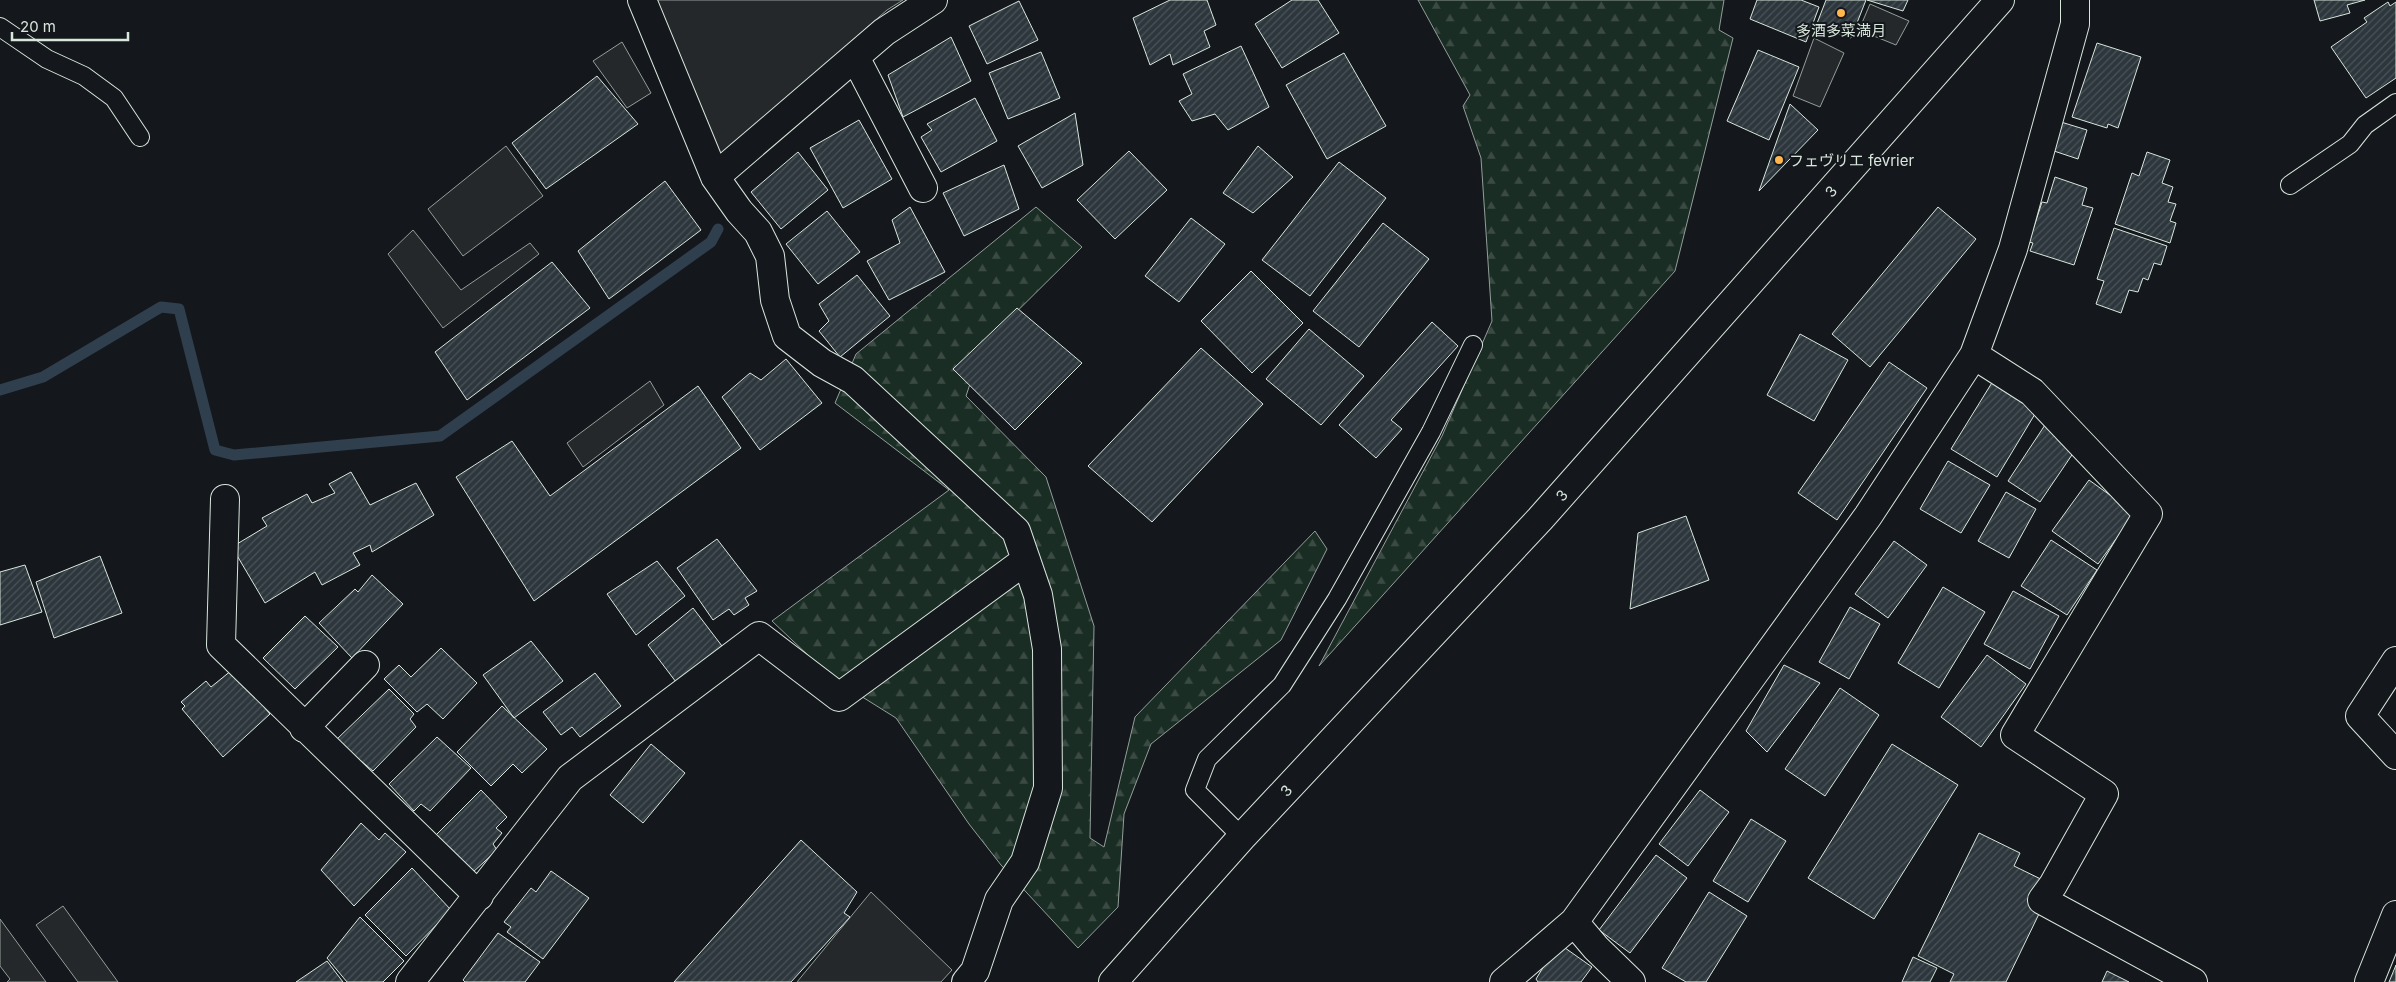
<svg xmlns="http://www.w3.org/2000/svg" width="2396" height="982" font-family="Inter,'Noto Sans JP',sans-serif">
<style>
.forest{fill:url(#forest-firs);stroke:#939e99}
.parking{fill:#24282b;stroke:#939e99}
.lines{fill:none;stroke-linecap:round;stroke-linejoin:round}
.stream{stroke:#2f3f4d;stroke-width:11}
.building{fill:url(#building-hatch);stroke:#d8e6dc}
.lane-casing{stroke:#d8e6dc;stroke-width:20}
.street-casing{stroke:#d8e6dc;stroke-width:30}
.secondary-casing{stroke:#d8e6dc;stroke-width:30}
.lane{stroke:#14181c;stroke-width:18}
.street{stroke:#14181c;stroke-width:28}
.secondary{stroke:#14181c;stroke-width:28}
.poi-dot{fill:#ffb74d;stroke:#14181c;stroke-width:2}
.labels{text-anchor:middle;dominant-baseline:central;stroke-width:4;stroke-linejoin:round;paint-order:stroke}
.poi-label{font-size:15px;fill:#d8e6dc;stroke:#14181c}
.street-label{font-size:15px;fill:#d8e6dc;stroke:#14181c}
</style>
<defs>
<pattern id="forest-firs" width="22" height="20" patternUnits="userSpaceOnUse" patternTransform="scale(1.25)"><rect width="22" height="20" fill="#1a2d24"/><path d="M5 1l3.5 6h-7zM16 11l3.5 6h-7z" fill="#3b4b43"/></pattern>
<pattern id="building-hatch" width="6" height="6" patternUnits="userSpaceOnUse" patternTransform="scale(1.25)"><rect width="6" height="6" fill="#2c363c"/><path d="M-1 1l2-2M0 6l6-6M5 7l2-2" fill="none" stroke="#4a5358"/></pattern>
</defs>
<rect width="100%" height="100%" fill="#14181c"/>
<path class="forest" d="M1418,0H1724L1719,30L1733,38L1675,271L1319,666L1442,436L1492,321L1481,158L1463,106L1470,95Z
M1036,207L1082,247L983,345L966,396L1046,477L1094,626L1090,838L1104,847L1135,717L1315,531L1327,549L1281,640L1151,744L1124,814L1118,907L1078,948L1001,865L969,824L896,718L832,678L772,621L949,490L835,403L856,354Z"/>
<path class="parking" d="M651,0H903L887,10L724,153L711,151Z
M1870,4L1909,21L1896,45L1859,30Z
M1814,38L1844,53L1820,107L1793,96Z
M622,42L651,93L627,108L593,61Z
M506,146L543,196L463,256L428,209Z
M413,230L461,290L530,243L539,254L443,328L388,254Z
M650,381L664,405L583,467L567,443Z
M871,892L952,970L941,982H797Z
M63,906L118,982H78L36,925Z
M0,919L46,982H7L10,979L0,966Z"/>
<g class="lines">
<path class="stream" d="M0,390L43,377L161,307L179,309L215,450L234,455L440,436L711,242L718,229"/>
</g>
<path class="building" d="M1170,0H1207L1216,25L1204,31L1210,47L1173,65L1170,54L1150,65L1133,18Z
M1292,0H1318L1339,33L1282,68L1255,24Z
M1757,0H1801L1819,7L1806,42L1750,19Z
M1826,0H1866L1851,38L1816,26Z
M1867,0H1908L1903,11Z
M2314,0H2365L2347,5L2350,13L2320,21Z
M1019,1L1038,40L987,64L969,26Z
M2388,2L2390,6L2396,2V78L2366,98L2331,47L2367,22L2364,18Z
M951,37L971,81L903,117L888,75Z
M2097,43L2141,57L2118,128L2108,124L2107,128L2072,117Z
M1241,46L1269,107L1228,130L1215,114L1192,121L1179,101L1192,94L1183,74Z
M1758,50L1799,67L1769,140L1727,121Z
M1041,52L1060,98L1008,119L989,73Z
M1344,53L1386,126L1327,159L1286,85Z
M597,76L638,124L546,189L512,143Z
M975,98L997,141L941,172L921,137L932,130L927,124Z
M1790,104L1818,130L1759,191Z
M1075,113L1083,165L1042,188L1018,146Z
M859,120L892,179L843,208L810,148Z
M2061,122L2087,130L2078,159L2051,150Z
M1258,146L1293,177L1253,213L1223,193Z
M1129,151L1167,190L1115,239L1077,200Z
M798,152L828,190L781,229L751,192Z
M2147,152L2170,160L2162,183L2173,187L2168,202L2176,204L2170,221L2176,223L2170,243L2115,224L2132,173L2139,176Z
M1339,162L1386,198L1310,296L1262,260Z
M1004,165L1019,209L964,236L943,193Z
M2055,177L2087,188L2082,205L2093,208L2074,265L2030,251L2033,243L2029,242L2042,202L2047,203Z
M665,181L701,230L609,299L578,251Z
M910,207L945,272L889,300L867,261L900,243L892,220Z
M1938,207L1976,239L1870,367L1832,334Z
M827,211L860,252L818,284L786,244Z
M1191,218L1225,244L1179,302L1145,276Z
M1383,223L1429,259L1359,347L1313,311Z
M2114,228L2167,246L2161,265L2154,263L2148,280L2143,278L2138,292L2129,290L2121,313L2096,304L2104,281L2097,279Z
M552,262L590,308L467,400L435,352Z
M1251,271L1303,323L1252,373L1201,321Z
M857,275L890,316L840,357L819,331L829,321L819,304Z
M1017,308L1082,363L1015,430L953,369Z
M1432,322L1458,346L1391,420L1402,429L1376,458L1339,425Z
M1309,329L1364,376L1321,425L1266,379Z
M1800,334L1848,360L1814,421L1767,395Z
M1201,348L1263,404L1152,522L1088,466Z
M786,359L822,403L760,450L722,397L750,373L761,380Z
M1889,362L1927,388L1837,520L1798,493Z
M1993,381L2038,409L1997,477L1951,449Z
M698,386L741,448L534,601L456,477L512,441L550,496Z
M2045,425L2078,446L2040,502L2008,481Z
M1948,461L1990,485L1961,533L1920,509Z
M351,472L370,505L416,483L434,515L372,552L370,545L353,553L360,565L322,585L315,572L265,603L232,547L267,526L262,518L307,494L312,503L335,493L329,484Z
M2089,480L2135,513L2098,564L2052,531Z
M2006,492L2036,509L2009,558L1978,541Z
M1686,516L1709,580L1630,609L1638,533Z
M717,539L757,591L745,598L749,605L734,615L729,609L713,620L677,568Z
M2051,540L2097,570L2067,615L2021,586Z
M1894,541L1927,565L1888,618L1855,594Z
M100,556L122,613L54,638L36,582Z
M657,561L685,596L636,635L607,594Z
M25,565L42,612L0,625V572Z
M372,575L403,604L352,658L319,623L355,589L358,592Z
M1943,587L1985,612L1939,688L1898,663Z
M2013,591L2059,616L2030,669L1984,644Z
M1850,607L1880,624L1849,679L1819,662Z
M693,608L722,646L676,682L648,645Z
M305,616L338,647L295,689L263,658Z
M531,641L563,681L514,718L483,675Z
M441,648L477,683L443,719L427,704L417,712L384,679L399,665L411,677Z
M1987,655L2026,684L1981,747L1941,717Z
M1784,665L1820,683L1767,752L1746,731Z
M232,670L270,714L223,757L182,709L185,706L181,702L206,681L211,687Z
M595,673L621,706L580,737L572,727L561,735L543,712Z
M1840,688L1879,715L1825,796L1785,769Z
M389,689L414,714L410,719L416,727L373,771L336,740Z
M502,706L547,749L522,773L513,764L491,786L457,752Z
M437,737L471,768L430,811L421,804L414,811L389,784Z
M651,744L685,773L643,823L610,795Z
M1892,744L1958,785L1874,919L1808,878Z
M481,790L507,817L496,828L502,833L493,844L497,850L472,873L436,835Z
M1700,790L1729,812L1688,866L1659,844Z
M1751,819L1786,841L1748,902L1713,881Z
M361,823L379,840L385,833L406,852L354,906L321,870Z
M1979,833L2020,853L2014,866L2053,885L2006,982H1950L1954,974L1918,956Z
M801,840L857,892L844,913L850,917L791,982H674Z
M1656,855L1687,878L1630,953L1599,930Z
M412,868L451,910L406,956L365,915Z
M551,871L589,898L543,959L507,932L511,927L504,922L531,888L536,892Z
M1709,892L1747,916L1706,982H1686L1662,968Z
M360,917L404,961L383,982H347L327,958Z
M498,933L540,962L525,982H465L463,980Z
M1558,943L1592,967L1581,982H1538L1536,979Z
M1913,957L1937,968L1930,982H1902Z
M327,961L343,982H296Z
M2396,965V982H2389Z
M2107,971L2129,982H2102Z"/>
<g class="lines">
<g class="lane-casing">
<path id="lane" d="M0,27L47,59L84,76L114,98L140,137
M2290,185L2350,144L2365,125L2396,103
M1242,837L1195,790L1207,759L1282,685L1337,599L1431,432L1473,345"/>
</g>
<g class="street-casing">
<path id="street" d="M642,0L715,177L739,211L758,232L770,256L775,300L787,336L822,363L853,380L1016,531L1038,595L1047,649L1048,788L1025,862L999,900L975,971L966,982
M855,57L923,188
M715,177L884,32L933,0
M1974,355L2032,392L2148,514L2015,735L2104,794L2053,885L2042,900L2193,982
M225,499L221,645L479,896
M2396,661L2360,716L2396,755
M304,728L365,665
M1574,922L1596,948L1631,982
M410,982L570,778L759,636L839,697L1026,560
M1504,982L1574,922L1868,516L1974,355L2013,249L2075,24V0
M2369,982L2396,915"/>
</g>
<g class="secondary-casing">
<g id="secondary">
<path id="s1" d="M1113,982L1242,837L1540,519L2000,0"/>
</g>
</g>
<use href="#lane" class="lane"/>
<use href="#street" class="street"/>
<use href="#secondary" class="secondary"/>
</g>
<g class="poi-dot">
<circle cx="1841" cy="13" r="5"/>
<circle cx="1779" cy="160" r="5"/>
</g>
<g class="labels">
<g class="poi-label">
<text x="1841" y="30">多酒多菜満月</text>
<text x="1789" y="160" text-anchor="start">フェヴリエ fevrier</text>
</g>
<g class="street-label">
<text stroke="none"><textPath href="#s1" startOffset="1068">3</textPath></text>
<text stroke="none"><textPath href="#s1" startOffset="662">3</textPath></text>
<text stroke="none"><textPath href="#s1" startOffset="258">3</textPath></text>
</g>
</g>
<path d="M12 32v8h116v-8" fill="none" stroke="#d8e6dc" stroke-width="2.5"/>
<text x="20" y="32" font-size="15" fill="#d8e6dc" stroke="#14181c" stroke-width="4" paint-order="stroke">20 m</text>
</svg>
